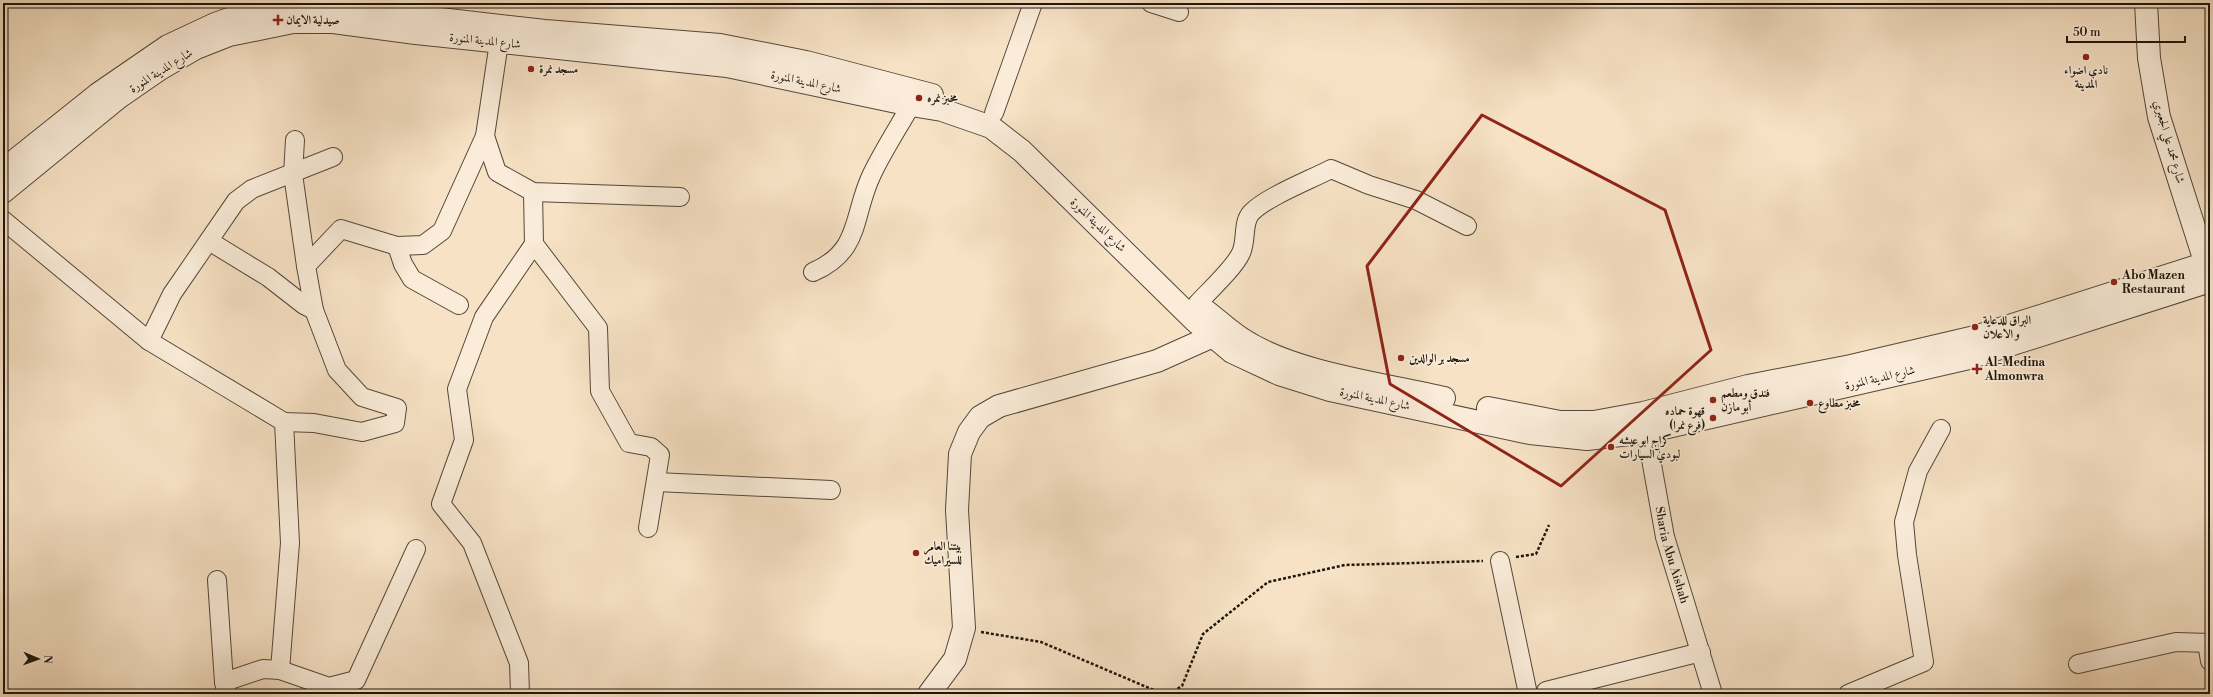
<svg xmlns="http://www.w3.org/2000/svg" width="2213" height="697" font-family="'Libre Bodoni',Amiri,serif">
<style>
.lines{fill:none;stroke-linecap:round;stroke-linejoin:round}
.minor-casing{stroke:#53483a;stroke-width:20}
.tertiary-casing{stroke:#53483a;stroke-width:24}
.path{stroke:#1c150c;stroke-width:2.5;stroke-dasharray:3 2;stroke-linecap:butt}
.minor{stroke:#faecd9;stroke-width:18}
.tertiary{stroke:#faecd9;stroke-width:22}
.marked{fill:none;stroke:#8f2418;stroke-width:3;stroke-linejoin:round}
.poi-dot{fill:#8f2418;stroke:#faecd9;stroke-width:1.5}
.labels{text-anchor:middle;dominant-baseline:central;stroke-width:3.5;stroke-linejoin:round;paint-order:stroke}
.poi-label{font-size:12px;font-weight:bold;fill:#1c150c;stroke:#faecd9;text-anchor:start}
.street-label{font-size:12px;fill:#1c150c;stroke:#faecd9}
</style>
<rect width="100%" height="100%" fill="#f7e2c5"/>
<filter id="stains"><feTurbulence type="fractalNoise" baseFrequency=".005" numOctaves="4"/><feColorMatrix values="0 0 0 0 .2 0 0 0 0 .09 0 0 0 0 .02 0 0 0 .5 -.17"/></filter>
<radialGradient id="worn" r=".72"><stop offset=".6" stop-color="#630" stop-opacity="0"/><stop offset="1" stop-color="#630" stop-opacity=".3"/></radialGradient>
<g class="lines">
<g class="minor-casing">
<g id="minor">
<path d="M1151,3L1179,12"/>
<path d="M499,42L485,136L497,172L533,192L680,197"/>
<path d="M994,113L1033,3"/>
<path d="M533,192L534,244L598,328L600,391L629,443L651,447L660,455L648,528"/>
<path d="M3,220L149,341L284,422L290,543L280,670"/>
<path d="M209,241L268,277L304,305L314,310"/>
<path d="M397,246L403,264L412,279L459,305"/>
<path d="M306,266L341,229L397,246L423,245L442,231L485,136"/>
<path d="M813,272C862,251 852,215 872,174C883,151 898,128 911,105"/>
<path d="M1197,304C1208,292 1235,267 1241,253C1247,241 1242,223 1251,213C1266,197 1310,180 1331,169L1369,185L1416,200L1467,226"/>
<path d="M149,341L172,294L236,201L252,189L333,157"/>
<path id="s1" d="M1644,420L1665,537L1713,694"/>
<path d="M284,422L314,423L362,432L395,423L397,408L362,397L337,370L314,310L306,266L293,174L295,140"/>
<path d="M656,482L831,490"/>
<path d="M1500,561L1528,694"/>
<path d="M217,580L224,682L227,694"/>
<path d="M2207,643L2210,661"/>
<path d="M2078,664L2176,642L2210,643"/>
<path d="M224,682L263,669L280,670L329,687L356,680L416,549"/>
<path d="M1546,691L1701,652"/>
<path d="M520,694L519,663L472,543L441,504L464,440L457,389L484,317L534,244"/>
<path d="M1848,694L1924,662L1907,555L1904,522L1918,471L1941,429"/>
</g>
</g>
<g class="tertiary-casing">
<path id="tertiary" d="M2146,3L2149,58L2159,117L2210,277
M3,170L98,94L168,46L215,24L252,11L290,6H328L545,31L720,45L806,62L932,95
M3,192L118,98L160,69L196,48L229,35L293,22H333L416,33L727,66L911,105L942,110L991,127L1022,151L1194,320L1232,352L1279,374L1330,390L1530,433L1587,439L1646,432L1969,358L2210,281
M1206,311C1218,320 1229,331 1242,339C1293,373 1384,384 1444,398
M1488,408L1560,422H1594L1643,413L1748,386L1851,366L1975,337L2210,262
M929,694L955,659L964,628L957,510L960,454L969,432L980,417L999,406L1157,361L1224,331"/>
</g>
<path class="path" d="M1516,557L1536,554L1549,525
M981,632L1041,642L1163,694
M1169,694L1182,686L1203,634L1268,582L1345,565L1483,561"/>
<use href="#minor" class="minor"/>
<use href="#tertiary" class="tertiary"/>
</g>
<path class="marked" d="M1482,115L1665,210L1711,350L1561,486L1390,384L1367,266Z"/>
<g class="poi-dot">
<path d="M276 14h4v4h4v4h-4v4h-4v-4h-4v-4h4z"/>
<circle cx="2086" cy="57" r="4"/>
<circle cx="531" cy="69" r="4"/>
<circle cx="919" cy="98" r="4"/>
<circle cx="2114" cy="282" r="4"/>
<circle cx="1975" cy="327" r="4"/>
<circle cx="1401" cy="358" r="4"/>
<path d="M1975 363h4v4h4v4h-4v4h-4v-4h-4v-4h4z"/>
<circle cx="1713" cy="400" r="4"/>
<circle cx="1810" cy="403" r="4"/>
<circle cx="1713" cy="418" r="4"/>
<circle cx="1611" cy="447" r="4"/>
<circle cx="916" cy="553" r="4"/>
</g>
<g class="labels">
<g class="poi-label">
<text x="286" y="20">صيدلية الايمان</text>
<text x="539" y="69">مسجد نمرة</text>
<text x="2086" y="70" text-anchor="middle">نادي اضواء<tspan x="2086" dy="14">المدينة</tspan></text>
<text x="927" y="98">مخبز نمره</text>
<text x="2122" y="275">Abo Mazen<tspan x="2122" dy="14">Restaurant</tspan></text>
<text x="1983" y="320">البراق للدعاية<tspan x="1983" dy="14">و الاعلان</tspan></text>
<text x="1409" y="358">مسجد بر الوالدين</text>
<text x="1985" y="362">Al-Medina<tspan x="1985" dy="14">Almonwra</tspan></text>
<text x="1721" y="393">فندق ومطعم<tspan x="1721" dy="14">أبو مازن</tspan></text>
<text x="1818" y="403">مخبز مطاوع</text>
<text x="1705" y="411" text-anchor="end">قهوة حماده<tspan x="1705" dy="14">(فرع نمرا)</tspan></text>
<text x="1619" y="440">كراج ابو عيشه<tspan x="1619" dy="14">لبودي السيارات</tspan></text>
<text x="924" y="546">بيتنا العامر<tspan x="924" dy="14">للسيراميك</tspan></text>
</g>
<g class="street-label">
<text transform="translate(485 41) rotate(6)">شارع المدينة المنورة</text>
<text transform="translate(161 71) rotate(-32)">شارع المدينة المنورة</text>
<text transform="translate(806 82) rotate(12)">شارع المدينة المنورة</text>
<text transform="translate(2169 142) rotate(74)">شارع محمد علي الجعبري</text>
<text transform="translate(1098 225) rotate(44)">شارع المدينة المنورة</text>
<text transform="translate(1880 378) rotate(-13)">شارع المدينة المنورة</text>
<text transform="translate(1375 399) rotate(12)">شارع المدينة المنورة</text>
<text stroke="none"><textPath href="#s1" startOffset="138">Sharia Abu Aishah</textPath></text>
</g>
</g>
<rect width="2213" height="697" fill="none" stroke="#f7e2c5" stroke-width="16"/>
<rect x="4" y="4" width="2205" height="689" fill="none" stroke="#1c150c" stroke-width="2"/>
<rect x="8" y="8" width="2197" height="681" fill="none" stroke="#1c150c"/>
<g transform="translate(38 659) rotate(92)" stroke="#faecd9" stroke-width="3" paint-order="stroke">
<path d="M0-3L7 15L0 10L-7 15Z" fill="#1c150c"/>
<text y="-6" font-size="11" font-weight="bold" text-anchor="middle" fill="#1c150c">N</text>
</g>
<path d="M2067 36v6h118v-6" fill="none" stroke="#1c150c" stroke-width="2"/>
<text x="2073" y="36" font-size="12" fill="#1c150c" stroke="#faecd9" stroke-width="3" paint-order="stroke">50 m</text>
<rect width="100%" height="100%" filter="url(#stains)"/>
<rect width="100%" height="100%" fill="url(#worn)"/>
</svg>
